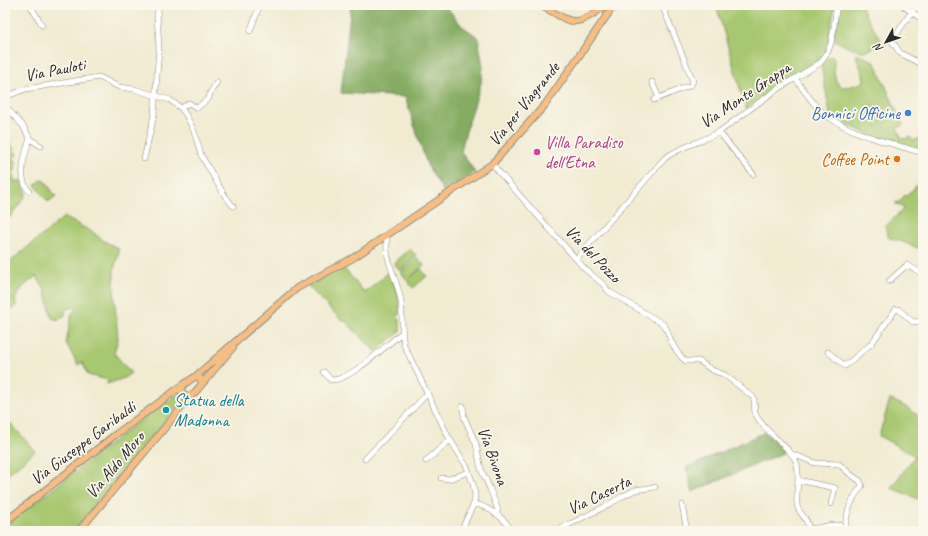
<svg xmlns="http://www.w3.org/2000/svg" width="928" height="536" font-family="Caveat,sans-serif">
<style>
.green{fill:#a7c76f;stroke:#69794d}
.forest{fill:#85ac62;stroke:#586c46}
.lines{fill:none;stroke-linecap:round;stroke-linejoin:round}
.minor-casing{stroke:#8e8b7e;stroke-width:6}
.major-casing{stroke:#8e8b7e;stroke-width:8}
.minor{stroke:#fff;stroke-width:5}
.major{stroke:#f6be87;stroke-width:6}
.shop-dot{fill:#3f7fe0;stroke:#fbf7ec;stroke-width:1.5}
.hotel-dot{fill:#d1479c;stroke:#fbf7ec;stroke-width:1.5}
.food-dot{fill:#e8710a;stroke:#fbf7ec;stroke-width:1.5}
.culture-dot{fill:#0f9aa8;stroke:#fbf7ec;stroke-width:1.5}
.labels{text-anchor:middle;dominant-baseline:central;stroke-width:3.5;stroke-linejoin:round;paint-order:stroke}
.street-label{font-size:17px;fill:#2b2b2b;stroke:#fbf7ec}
.shop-label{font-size:17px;fill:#366cbe;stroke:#fbf7ec;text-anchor:end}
.hotel-label{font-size:17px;fill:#b23c85;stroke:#fbf7ec;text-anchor:start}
.food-label{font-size:17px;fill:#c56008;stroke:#fbf7ec;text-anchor:end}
.culture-label{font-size:17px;fill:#0d838f;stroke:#fbf7ec;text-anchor:start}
</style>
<rect width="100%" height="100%" fill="#fbf7ec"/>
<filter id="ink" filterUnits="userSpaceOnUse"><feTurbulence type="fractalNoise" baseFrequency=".025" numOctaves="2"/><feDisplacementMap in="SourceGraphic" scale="8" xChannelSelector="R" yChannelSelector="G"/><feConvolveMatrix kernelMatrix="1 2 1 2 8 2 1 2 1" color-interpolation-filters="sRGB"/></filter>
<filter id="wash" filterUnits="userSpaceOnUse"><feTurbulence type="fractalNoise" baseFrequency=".012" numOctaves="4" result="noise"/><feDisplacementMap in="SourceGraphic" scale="16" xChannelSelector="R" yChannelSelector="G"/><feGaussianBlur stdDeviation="0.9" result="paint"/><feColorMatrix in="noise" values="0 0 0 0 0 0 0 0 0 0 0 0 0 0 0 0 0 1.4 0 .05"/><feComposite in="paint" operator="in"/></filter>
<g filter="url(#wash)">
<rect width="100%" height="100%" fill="#f1ebd2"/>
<path class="green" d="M716,5H835L828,41L825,52L822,58L775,88L746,109Z
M840,5H861L866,16L882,42C877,45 871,51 865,51C854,52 842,44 833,39Z
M856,54L874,61L903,125L897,128L901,138L904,139L911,137L912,141L923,137V150C892,140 857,134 830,114L821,65L830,56L834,58C834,66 833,87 844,87C850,87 858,84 864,82C864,72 858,64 856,54Z
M5,134L17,155L13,157L17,163L15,164V171L13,172L14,181H22L26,192L25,197L5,224Z
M923,178V250L897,240L889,238L885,227L904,208L896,204V202L898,203L905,195L907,196Z
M43,179L56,196L48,202L35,185Z
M64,217L94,233L104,241L118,248L119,253L114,269V291L118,339L114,353L131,373L124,378L107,384L108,380L88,375L82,362L78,365L66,343L72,313L75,310L76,307L69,308L65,311V315L59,320L52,318L45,290L36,276L23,287L15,299L17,306L9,311L5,305V266Z
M410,249L417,256L400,271L394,263Z
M418,258L424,265L411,277L421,269L427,276L413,288L401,272Z
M343,267L365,293L390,271L398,294L400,314L396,316L397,318L400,320V332L376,351H375L343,319L341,320L308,286Z
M176,395L181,396L180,403L100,499L96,501V505L74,531H5V526L13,520L149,413Z
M890,399L906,407L923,419V501L891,488L915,456L879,436Z
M5,417L35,451L5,477Z"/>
<path class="forest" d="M351,5H445L462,26L478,37L483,67L481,83L464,138L461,152L475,172L444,192L427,165L405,97L341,93Z
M765,432L782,448L783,453L692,492L686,468Z"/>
</g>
<g filter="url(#ink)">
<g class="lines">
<g class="minor-casing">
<path id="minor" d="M30,5L42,25
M902,5L923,20
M916,5L892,41L900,53L923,65
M250,31L260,5
M795,78C803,89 811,101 820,110C844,133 891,143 923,153
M652,82L659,98
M5,97L26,89L99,77L119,87L134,89L170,100L181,108L186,115L194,131L201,155L225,196L233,206
M654,100L691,85L693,81L662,5
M5,106L23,126L30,139C25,152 17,179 29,191
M181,108L189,103L197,108L209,98L210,93L217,82
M719,132L753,174
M30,139L41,146
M144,159L154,115L159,48L157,15L159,5
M492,164L584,268L605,286L608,291L663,324L666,328L671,341L676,350L682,358L686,361H699L712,370L725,375L753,397C756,403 753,410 756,415C763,431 793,449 797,464C800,477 796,491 797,504C797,513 809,518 808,528
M387,235C384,262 397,277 401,301C403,316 401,330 404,345L448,436L467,467L473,484L475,495L474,503L461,531
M576,259L665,158C681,146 702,142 719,132L776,90L820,63C835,48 833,24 837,5
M889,281L907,265L923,274
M828,352L845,366L871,344L896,309H898L913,322L923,321
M324,372L331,380C350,381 386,345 402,333
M463,406L464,417L476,444L481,469L490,489L498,510L495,514
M792,454L800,457L815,463L839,464L850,474L860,481L862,486C851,498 847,511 845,527
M365,459L428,393
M426,461L450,440
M441,478L449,479L469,472
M798,480L835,488L831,504
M474,503C489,508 504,517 512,531
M682,505L687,531
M808,528C818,530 827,524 837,525C843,525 846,529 851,531
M556,531L608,505L623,496L635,490L655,487
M855,531L863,530L868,531"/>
</g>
<g class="major-casing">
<path id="major" d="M541,5C576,26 573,27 607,5
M612,5L615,8L618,7L619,5
M196,376L200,378L202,384C197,390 192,398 184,396L181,391L183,385L196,376L297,288L353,258L492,164L545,105L608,14L612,6
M202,384L233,347
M5,522L115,435L183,385
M79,531L192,395"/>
</g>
<use href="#minor" class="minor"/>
<use href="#major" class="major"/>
</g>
</g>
<circle class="shop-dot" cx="908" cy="113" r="4"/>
<circle class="hotel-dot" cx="537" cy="152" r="4"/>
<circle class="food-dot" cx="897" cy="159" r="4"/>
<circle class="culture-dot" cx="166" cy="410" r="4"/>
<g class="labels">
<g class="street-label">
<text transform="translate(55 70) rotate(-11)">Via Pauloti</text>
<text transform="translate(745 95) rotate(-34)">Via Monte Grappa</text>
<text transform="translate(524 104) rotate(-51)">Via per Viagrande</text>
<text transform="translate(593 254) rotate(46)">Via del Pozzo</text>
<text transform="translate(83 443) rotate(-37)">Via Giuseppe Garibaldi</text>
<text transform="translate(493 456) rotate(70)">Via Bivona</text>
<text transform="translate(115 465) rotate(-50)">Via Aldo Moro</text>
<text transform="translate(599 495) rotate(-26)">Via Caserta</text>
</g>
<g class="shop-label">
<text x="900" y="113">Bonnici Officine</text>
</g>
<g class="hotel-label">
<text x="545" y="142">Villa Paradiso<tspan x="545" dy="20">dell'Etna</tspan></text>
</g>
<g class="food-label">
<text x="889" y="159">Coffee Point</text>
</g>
<g class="culture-label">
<text x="174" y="400">Statua della<tspan x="174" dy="20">Madonna</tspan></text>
</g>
</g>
<rect width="928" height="536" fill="none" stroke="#fbf7ec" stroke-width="20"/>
<g transform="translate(886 42) rotate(230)" stroke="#fbf7ec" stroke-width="3" paint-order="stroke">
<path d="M0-3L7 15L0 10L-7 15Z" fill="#2b2b2b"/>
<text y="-6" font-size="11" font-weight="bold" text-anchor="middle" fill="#2b2b2b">N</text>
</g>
</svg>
